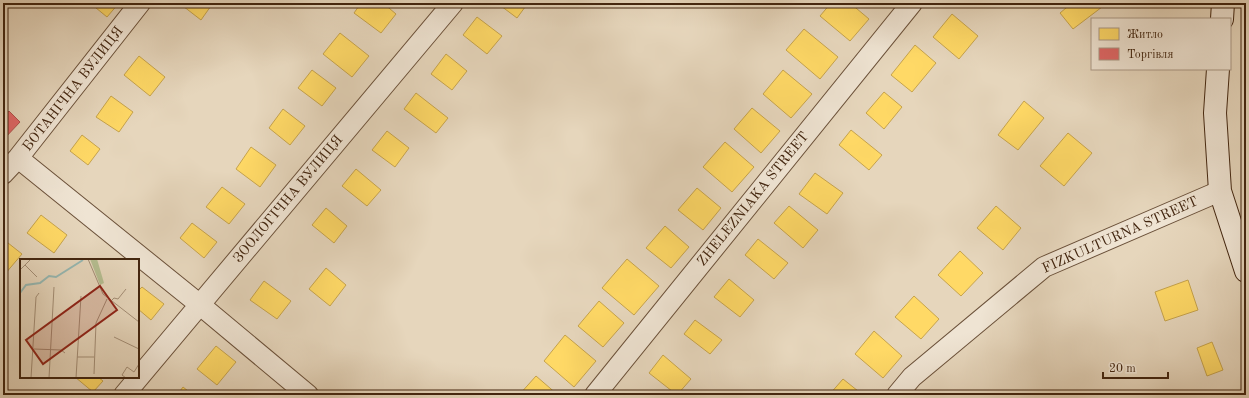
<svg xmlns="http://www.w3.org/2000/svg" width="1249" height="398" font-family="'Old Standard TT',serif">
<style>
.homes{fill:#ffd966;stroke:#c6a34c}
.shops{fill:#e06666;stroke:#b1524c}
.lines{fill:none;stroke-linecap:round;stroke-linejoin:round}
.street-casing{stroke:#6b513a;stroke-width:22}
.secondary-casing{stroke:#42250f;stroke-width:24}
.street{stroke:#efe4d3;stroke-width:20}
.secondary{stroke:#efe4d3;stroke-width:22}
.labels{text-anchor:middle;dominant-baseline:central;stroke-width:4;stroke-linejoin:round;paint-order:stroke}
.street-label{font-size:14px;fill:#42250f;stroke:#efe4d3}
.inset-river{fill:none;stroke:#96b9b4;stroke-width:2}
.inset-road{fill:none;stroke:#a48f77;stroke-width:1}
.view{fill:#8f2418;fill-opacity:0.15;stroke:#8f2418;stroke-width:2}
.inset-edge{fill:none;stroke:#42250f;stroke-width:2}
</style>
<rect width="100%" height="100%" fill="#e6d6bc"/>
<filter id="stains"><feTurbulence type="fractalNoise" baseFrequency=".005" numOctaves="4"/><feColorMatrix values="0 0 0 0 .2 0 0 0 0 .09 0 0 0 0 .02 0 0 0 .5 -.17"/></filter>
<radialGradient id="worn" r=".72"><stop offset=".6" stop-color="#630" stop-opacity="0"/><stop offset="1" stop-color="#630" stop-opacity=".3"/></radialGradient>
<path class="homes" d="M90,3H119L107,17Z
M179,3H213L201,20Z
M361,3H383L396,14L381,33L354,13Z
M497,3H528L517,18Z
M831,3H850L869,19L850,41L820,16Z
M1072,3H1100L1102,7L1073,29L1060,13Z
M952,14L978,36L959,59L933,37Z
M477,17L502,36L487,54L463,35Z
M804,29L838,57L820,79L786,50Z
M340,33L369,56L352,77L323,54Z
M915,45L936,63L912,92L891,75Z
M446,54L467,71L452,90L431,74Z
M139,56L165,77L150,96L124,75Z
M312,70L336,88L322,106L298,88Z
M783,70L812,94L791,118L763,94Z
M884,92L902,107L884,129L866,113Z
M416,93L448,118L436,133L404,109Z
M111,96L133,112L119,132L96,117Z
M1024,101L1044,118L1018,150L998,135Z
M752,108L780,131L761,153L734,129Z
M283,109L305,126L290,145L269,128Z
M851,130L882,155L869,170L839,145Z
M387,131L409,148L395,167L372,150Z
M1068,133L1092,153L1064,186L1040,166Z
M82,135L100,149L88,165L70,151Z
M725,142L754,167L732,192L703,167Z
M251,147L276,165L260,187L236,169Z
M356,169L381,190L367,206L342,186Z
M815,173L843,193L827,214L799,194Z
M222,187L245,204L229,224L206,207Z
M697,188L721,208L703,230L678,210Z
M789,206L818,230L803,248L774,223Z
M996,206L1021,228L1003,250L977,228Z
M326,208L347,226L334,243L312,225Z
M41,215L67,235L54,253L27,233Z
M192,223L217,242L204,258L180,238Z
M665,226L689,247L671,268L646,248Z
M3,239L22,254L5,274L3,272Z
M758,239L788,263L774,279L745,255Z
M960,251L983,273L961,296L938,275Z
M627,259L659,286L634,315L602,288Z
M326,268L346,285L330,306L309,289Z
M729,279L754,300L740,317L714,297Z
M1188,280L1198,310L1165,321L1155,292Z
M264,281L291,301L277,319L250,300Z
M142,287L164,304L151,320L138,309V291Z
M914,296L939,319L921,339L895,317Z
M599,301L624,323L603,347L578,326Z
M695,320L722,340L710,354L684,334Z
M874,331L902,356L883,378L855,354Z
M565,335L596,361L574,387L544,361Z
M1212,342L1223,370L1207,376L1197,348Z
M216,346L236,362L217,385L197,369Z
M663,355L691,379L677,395L649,373Z
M536,376L558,395H519Z
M75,377H98L103,381L93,392Z
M843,379L863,395H829Z
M183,387L193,395H177Z"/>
<path class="shops" d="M9,111L20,122L3,140V117Z"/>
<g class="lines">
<g class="street-casing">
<path id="street" d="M18,158L199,304L308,395
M3,174L18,158L140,3
M124,395L453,3
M595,395L912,3
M897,395L912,377L1044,267L1220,191"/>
</g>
<g class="secondary-casing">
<path id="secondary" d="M1222,19L1223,3
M1218,69L1215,113L1220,191L1246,271"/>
</g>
<use href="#street" class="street"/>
<use href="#secondary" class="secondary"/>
</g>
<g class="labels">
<g class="street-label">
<text transform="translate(73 89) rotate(-52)">БОТАНІЧНА ВУЛИЦЯ</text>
<text transform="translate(288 199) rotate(-50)">ЗООЛОГІЧНА ВУЛИЦЯ</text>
<text transform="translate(753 199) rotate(-51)">ZHELEZNIAKA STREET</text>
<text transform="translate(1120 235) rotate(-24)">FIZKULTURNA STREET</text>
</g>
</g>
<g transform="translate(20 259)">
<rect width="119" height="119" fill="#e6d6bc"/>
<path d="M70,0H77L84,24L80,26Z" fill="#b5be91"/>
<path class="inset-river" d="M0,34L6,26L20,24L29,17L36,18L63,1"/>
<path class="inset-road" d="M68,0L83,35L119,63M5,6L17,18M0,11L11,0M90,43L94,39L98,40L106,30M94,78L119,90M14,90L41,91L45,94M57,98H74M74,115L76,64L87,40M11,119L16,38L19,34M29,119L34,28M56,119L61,37M106,119L102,116L107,108L114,113L119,105"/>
<path class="view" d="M80,27L97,51L23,105L6,81Z"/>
<rect width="119" height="119" class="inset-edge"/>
</g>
<rect width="1249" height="398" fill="none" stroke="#e6d6bc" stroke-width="16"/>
<rect x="4" y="4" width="1241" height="390" fill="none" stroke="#42250f" stroke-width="2"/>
<rect x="8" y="8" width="1233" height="382" fill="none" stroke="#42250f"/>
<rect x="1091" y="18" width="140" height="52" fill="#efe4d3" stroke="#aa9885"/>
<rect x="1099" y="28" width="20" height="12" fill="#ffd966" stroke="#aa9885"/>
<text x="1127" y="38" font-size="12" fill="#42250f">Житло</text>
<rect x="1099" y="48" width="20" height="12" fill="#e06666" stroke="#aa9885"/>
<text x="1127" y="58" font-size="12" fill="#42250f">Торгівля</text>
<path d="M1103 372v6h65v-6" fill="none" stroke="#42250f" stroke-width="2"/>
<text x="1109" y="372" font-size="12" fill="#42250f" stroke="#efe4d3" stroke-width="3" paint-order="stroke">20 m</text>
<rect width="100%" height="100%" filter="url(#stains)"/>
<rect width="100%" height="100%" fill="url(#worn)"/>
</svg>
